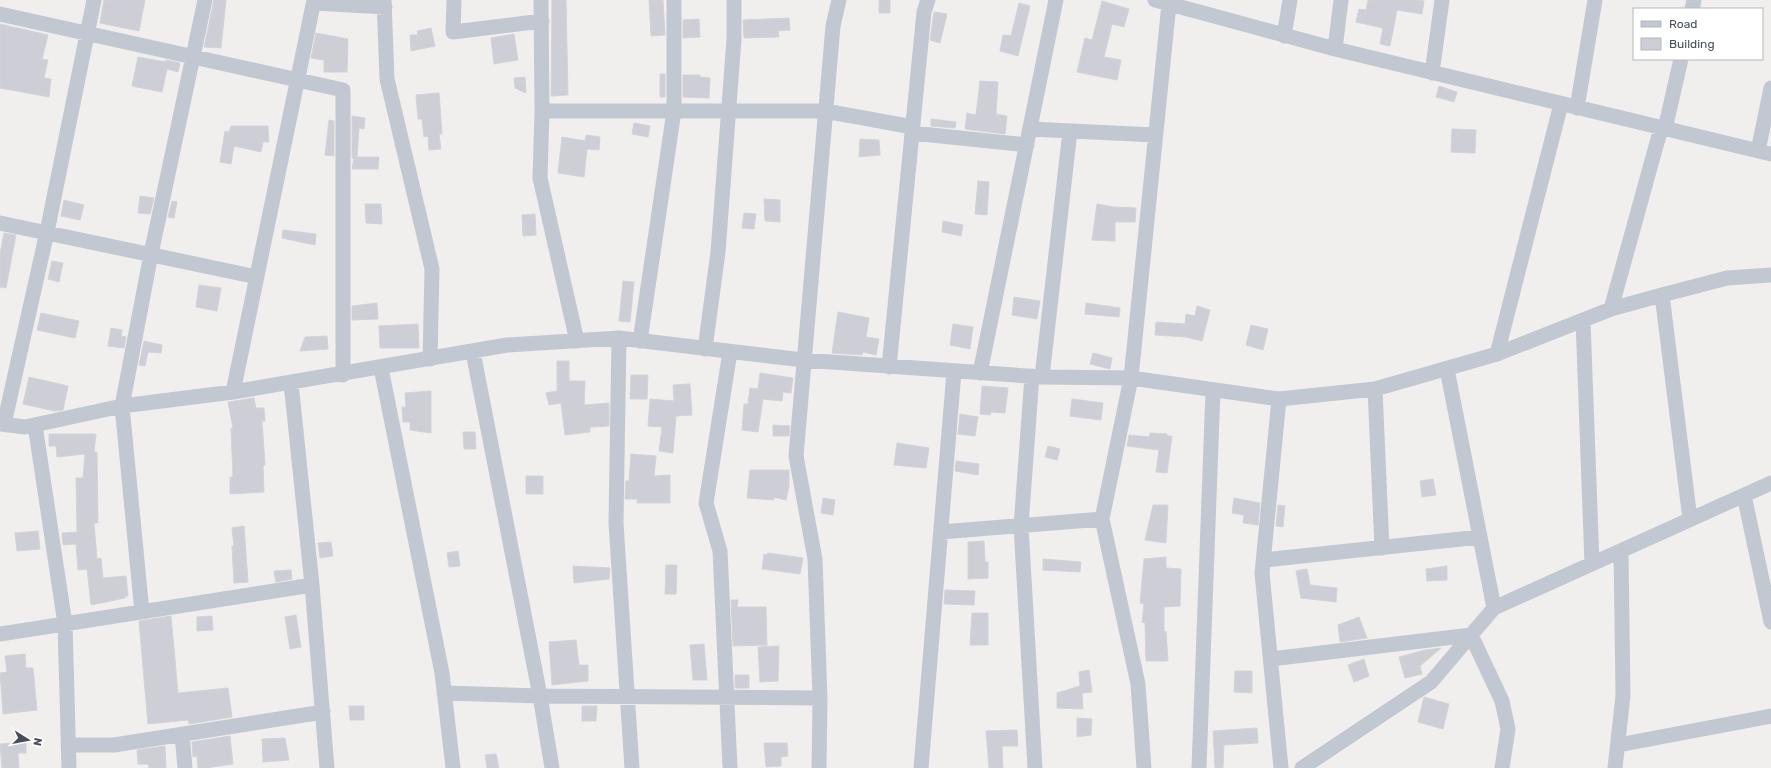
<svg xmlns="http://www.w3.org/2000/svg" width="1771" height="768" font-family="Rubik,sans-serif">
<style>
.building{fill:#cecfd6;stroke:#d2d3d9}
.lines{fill:none;stroke-linecap:round;stroke-linejoin:round}
.minor{stroke:#c2c8d2;stroke-width:15}
</style>
<rect width="100%" height="100%" fill="#f1efee"/>
<path class="building" d="M104,0H145L139,31L100,23Z
M214,0H226L221,48L204,47Z
M552,0H566L568,95L551,96Z
M649,0H663L665,35L651,36Z
M879,0H890V13H879Z
M1368,0H1418L1424,1L1422,14L1397,10L1390,46L1380,44L1383,28L1356,22L1359,9L1366,10Z
M1102,1L1129,9L1124,27L1112,24L1104,57L1121,60L1117,80L1077,72L1085,38L1092,40Z
M1019,3L1030,6L1018,56L1000,51L1003,35L1011,36Z
M934,12L947,14L940,43L930,40Z
M789,18L790,30L778,31L779,37L744,38L743,20Z
M699,19L700,37L683,38V20Z
M0,24L48,35L42,59L48,60L44,78L51,79L49,97L0,88Z
M431,28L435,46L411,51L410,35H418L417,31Z
M316,33L348,39L347,72H324V60L311,58Z
M514,34L518,60L494,64L491,38Z
M138,57L166,62V60L180,63L178,72L167,69L162,92L132,86Z
M660,74H665V97H660Z
M683,75H700V77L710,78L709,98L683,97Z
M525,77L526,93L515,88L514,78Z
M980,81L998,82L996,114L1007,116L1005,134L965,129L967,113L976,115Z
M1439,86L1457,92L1454,102L1436,97Z
M439,93L442,134H439L441,149L429,150L428,136L424,137L422,119H418L416,95Z
M352,116L365,118L364,129L359,128L357,157H379L378,169H352L354,158H352Z
M931,119L956,122L955,128L931,126Z
M329,120L334,121V156L325,155Z
M634,123L650,126L648,137L632,134Z
M231,126H268L269,142H263L261,152L234,146L231,164L220,162L225,131L229,132Z
M1452,129L1476,130L1475,153L1451,152Z
M586,135L600,137L599,150L587,149L584,177L558,173L562,137L585,141Z
M860,139L879,140L880,155L859,157Z
M978,181L989,182L987,215L975,214Z
M140,196L154,198L150,214L138,213Z
M764,199L780,200V222L765,221Z
M64,200L84,205L80,220L61,216Z
M172,201L177,202L174,218L168,217Z
M365,204H381L382,224L366,223Z
M1097,204L1114,207L1136,208L1135,222H1115V241L1092,240Z
M744,213L756,214L754,229L742,228Z
M535,214L536,235L523,236L522,215Z
M943,221L963,225L961,236L942,232Z
M283,230L316,234L315,245L282,238Z
M4,233L16,235L6,288L0,287V254Z
M52,261L63,263L59,282L48,279Z
M623,281L634,282L630,322L619,321Z
M199,285L221,288L217,311L196,307Z
M1014,297L1040,301L1037,319L1012,315Z
M377,303L378,319L352,320V306Z
M1086,303L1120,308L1119,317L1085,314Z
M1197,306L1210,310L1202,341L1186,337L1155,335L1156,322L1185,324L1186,314L1195,316Z
M838,312L869,318L866,337L879,339L876,355L863,352L862,355L832,353Z
M41,313L79,321L75,338L37,330Z
M418,324L419,348H380L379,326Z
M953,324L973,327L970,349L950,345Z
M1251,325L1268,329L1263,350L1246,345Z
M111,328L122,330L121,336L126,337L124,348L108,346Z
M327,336L328,349L300,351L305,337Z
M144,341L162,345L161,353L148,352L145,366L139,365Z
M1093,353L1112,358L1110,369L1090,364Z
M557,361H569V381H585L584,405L609,403V426L590,427V432L565,435L561,403L549,405L546,393L557,391Z
M760,373L793,378L791,393L783,392L782,401L763,399L758,432L742,430L744,404H748L750,388L758,389Z
M631,375H648L647,399H630Z
M29,377L68,386L63,410L55,411L23,404Z
M690,384L692,415L676,416L673,453L659,451L662,427L648,426L650,399L674,401L673,385Z
M982,386L1008,388L1005,413L991,412L990,415L980,414Z
M431,391V433L410,430V422H403L402,407H406L405,393Z
M254,398L256,408H264L265,421H262L265,465L263,466L264,492L230,494V477H233L231,428H233L228,402Z
M1072,399L1103,403L1101,420L1070,416Z
M960,414L978,417L975,436L958,434Z
M773,425L790,426L789,436H773Z
M463,432H475L476,449H464Z
M1150,433L1167,434V436H1172L1167,473L1156,472L1159,450L1127,446L1129,435L1149,437Z
M49,434H96L94,452H97L98,523H94L97,559L101,558L103,578L126,576L128,596H125V598L91,605L87,569L78,570L76,544L63,545L62,533L77,532L76,478H83L85,454L57,457L56,446H49Z
M897,443L929,448L926,468L894,465Z
M1048,446L1060,449L1057,460L1045,457Z
M631,454L656,456L654,476L670,475V503H637V499H625L626,481H629Z
M956,461L979,464L978,475L955,471Z
M750,470H789V486L786,500L774,497V500L747,498Z
M526,476H543V494H526Z
M1433,479L1436,495L1422,497L1420,481Z
M823,498L835,500L833,515L821,513Z
M1234,498L1260,503L1258,525L1243,523L1244,515L1232,513Z
M1153,505H1168L1166,543L1145,540Z
M1278,505L1285,506L1283,527L1276,526Z
M244,526L248,582L234,583L232,546H234L232,528Z
M38,531L40,549L17,551L15,533Z
M984,541L985,562H988V578L968,579V542Z
M331,542L333,556L320,558L318,543Z
M458,551L460,566L449,567L447,553Z
M768,553L803,558L800,574L762,569L764,554L767,555Z
M1166,557V568L1181,569L1180,606L1164,607V632L1166,631L1168,661H1146L1145,623L1142,622L1144,604L1140,603L1144,559Z
M1043,559L1081,562L1080,572L1043,570Z
M666,565H677L676,594H665Z
M573,566L610,568L609,579L574,583Z
M1447,566V580L1427,581L1426,569Z
M1307,569L1310,585L1337,588L1336,602L1301,598L1296,571Z
M291,570L292,579L276,582L274,571Z
M945,590L975,591L974,605L944,604Z
M731,600H738L737,607H766L767,645L733,646Z
M972,613H988V645H970Z
M296,615L301,647L290,649L285,617Z
M171,616L178,693L228,688L232,717L189,724L188,720L148,724L139,621Z
M212,616L213,630L197,631V617Z
M1359,617L1367,638L1340,642L1338,625Z
M576,640L579,665H588V681L552,685L549,642Z
M704,644L707,680H693L690,645Z
M779,646L778,681L760,682L758,647Z
M1441,648L1420,666L1422,674L1405,678L1399,657L1425,650Z
M25,654L26,668H33L37,710L3,714L0,673L7,672L5,656Z
M1364,659L1369,676L1354,682L1348,665Z
M1089,670L1092,692L1082,693L1083,709L1057,708V693L1080,686L1079,672Z
M1235,671H1252V693L1234,692Z
M735,675H749V688H735Z
M1424,697L1449,704L1443,729L1418,722Z
M349,706H364V720H350Z
M582,706H597L596,721H582Z
M1077,718L1092,719L1091,735L1077,737Z
M1257,728L1258,743L1224,745L1223,768H1215L1213,731Z
M1017,730L1018,746H1002L1003,768H989L986,731Z
M230,736L233,764L211,767V768H198L197,756L193,757L192,742Z
M285,738L289,760L263,762L262,739Z
M26,742V753H18L19,768H2L0,744Z
M764,743H787L788,756L781,757V766L766,767Z
M165,746L166,768H149L148,764H138L137,750Z
M496,754L499,768H487L485,755Z"/>
<g class="lines">
<path class="minor" d="M384,0L387,79L432,269L430,359
M454,0L453,32L542,21
M541,0L542,111L540,178L577,341
M1155,0L1335,49L1771,154
M314,3L385,7
M1692,9L1694,0
M0,14L343,90V375
M1284,36L1290,0
M1335,49L1341,0
M1432,73L1442,0
M1577,108L1595,0
M542,111H825L913,127
M1030,129L1155,135
M1665,129L1681,59
M912,133L1027,145
M1758,151L1771,88
M0,223L257,277
M1662,295L1690,519
M1611,309L1661,128
M1583,320L1592,564
M619,338L616,523L632,768
M640,341L674,111V0
M705,349L718,252L734,39V0
M473,352L540,696L552,768
M1497,354L1561,104
M889,367L924,12L928,0
M381,368L442,673L453,768
M1447,369L1494,608
M980,373L1056,0
M1032,376L1021,526L1035,768
M1042,377L1070,131
M291,383L312,585L327,768
M1375,389L1382,548
M233,392L314,0
M1279,399L1262,573L1281,768
M0,424L25,427L122,406L233,392L507,345L619,338L803,360L1042,377L1131,378L1279,399L1375,389L1497,354L1611,309L1662,295L1727,278L1771,275
M4,424L47,232L94,0
M35,425L65,624L69,768
M1744,495L1771,622
M941,532L1102,519
M1264,560L1480,537
M142,612L122,406L151,254L205,0
M0,634L312,585
M1271,659L1471,635L1502,701L1508,729L1502,768
M444,693L540,696L820,698
M182,734L185,768
M68,745H114L323,712
M1618,745L1771,716
M730,768L720,551L706,503L730,352
M819,768L820,698L815,559L796,456L833,26L839,0
M921,768L954,372
M1144,768L1138,684L1102,519L1131,378L1169,4
M1199,768L1213,390
M1302,768L1431,682L1494,608L1771,483
M1615,768L1623,696L1621,551"/>
</g>
<rect x="1633" y="8" width="130" height="52" fill="#ffffff" stroke="#b5b8bd"/>
<rect x="1641" y="21" width="20" height="6" fill="#c2c8d2" stroke="#b5b8bd"/>
<text x="1669" y="28" font-size="12" fill="#474e5a">Road</text>
<rect x="1641" y="38" width="20" height="12" fill="#cecfd6" stroke="#b5b8bd"/>
<text x="1669" y="48" font-size="12" fill="#474e5a">Building</text>
<g transform="translate(28 740) rotate(101)" stroke="#ffffff" stroke-width="3" paint-order="stroke">
<path d="M0-3L7 15L0 10L-7 15Z" fill="#474e5a"/>
<text y="-6" font-size="11" font-weight="bold" text-anchor="middle" fill="#474e5a">N</text>
</g>
</svg>
